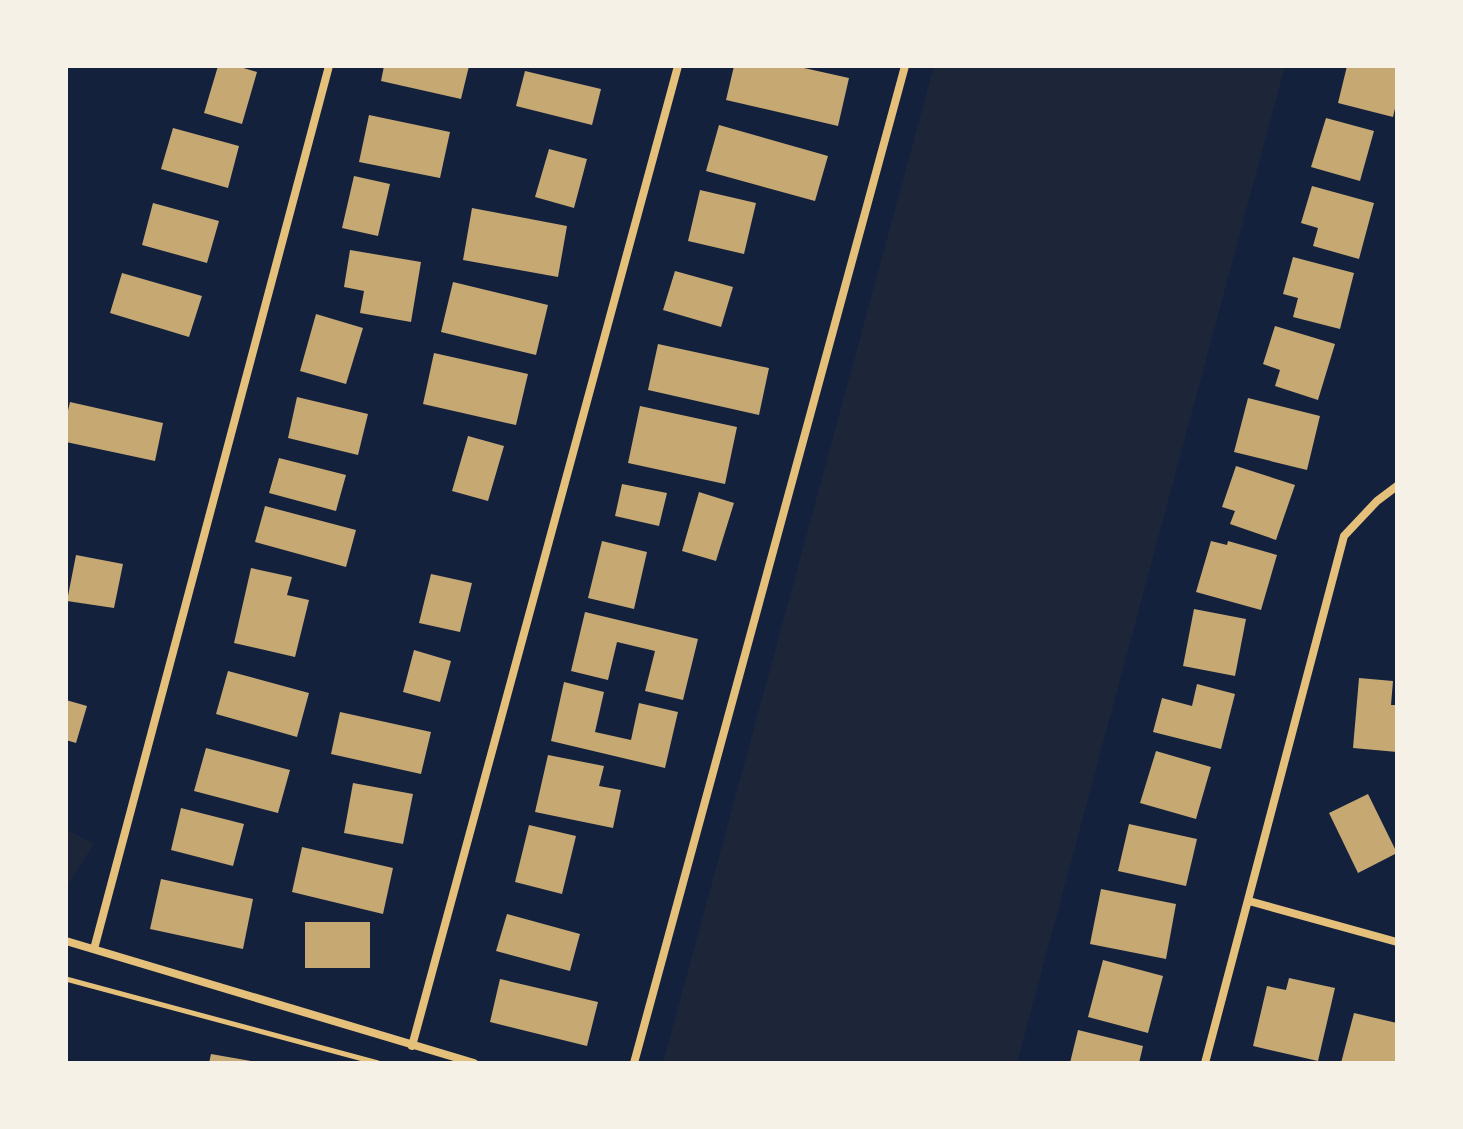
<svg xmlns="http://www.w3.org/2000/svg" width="1463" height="1129" font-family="'Asap Condensed',sans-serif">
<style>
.green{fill:#1d2539}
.building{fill:#c6a872}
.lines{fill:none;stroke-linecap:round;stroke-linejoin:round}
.path{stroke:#e5c07b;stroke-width:5}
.minor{stroke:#e5c07b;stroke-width:8}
</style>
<rect width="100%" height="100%" fill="#14213d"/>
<path class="green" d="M934,66H1285L1017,1063H663Z
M66,829L94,844L66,887Z"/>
<path class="building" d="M218,66H237L257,72L242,124L204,113Z
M384,66H469L461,99L381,81Z
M734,66H795L849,78L838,126L726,100Z
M1347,66H1397V100L1393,117L1338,103Z
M525,71L601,89L592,125L516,106Z
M369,115L450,132L440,178L359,162Z
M1326,118L1374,131L1360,181L1311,167Z
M719,125L828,156L815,201L706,171Z
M173,128L239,146L228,188L161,169Z
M549,149L587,159L574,208L535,197Z
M354,176L390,184L378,236L342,228Z
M1312,186L1374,203L1359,259L1313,246L1318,228L1301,223Z
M700,190L756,203L744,254L688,241Z
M153,203L219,221L207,263L142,245Z
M472,208L567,226L558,277L463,260Z
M350,250L421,262L411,322L360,313L364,291L344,287Z
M1293,257L1354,273L1340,329L1293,317L1298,298L1283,294Z
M675,271L733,287L721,327L663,310Z
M122,273L202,296L189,337L110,313Z
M453,282L548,305L536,355L441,332Z
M316,314L363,328L346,384L300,371Z
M1275,326L1335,344L1318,400L1275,386L1280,370L1263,364Z
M658,344L769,368L759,415L648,390Z
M434,353L528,374L516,425L423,404Z
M297,397L368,414L358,455L288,438Z
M1248,398L1320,416L1307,470L1234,452Z
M70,402L163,423L155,461L66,442V419Z
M640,406L737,427L725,484L628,463Z
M468,436L504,446L488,501L452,491Z
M279,458L346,475L336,511L269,493Z
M1236,466L1295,485L1276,540L1230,524L1235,511L1222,507Z
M622,484L667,493L659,526L615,516Z
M699,492L734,503L716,561L682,551Z
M265,506L356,530L346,567L255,542Z
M602,541L647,552L634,609L588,598Z
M1211,541L1227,545L1228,541L1277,555L1261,610L1196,592Z
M76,555L123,564L114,608L67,601Z
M251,568L292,577L287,595L309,600L295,657L234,643Z
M431,574L472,583L460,632L419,623Z
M1194,609L1246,619L1235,676L1183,666Z
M585,612L698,639L683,700L645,691L655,651L617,642L608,680L571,671Z
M414,650L451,661L440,702L403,692Z
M228,671L309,693L297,737L216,714Z
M1359,678L1393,681L1391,705H1397V752L1353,748Z
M564,682L604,692L595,732L631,740L639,703L678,712L665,768L551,741Z
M1197,684L1235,694L1221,749L1153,732L1162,698L1192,706Z
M66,700L87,706L76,743L66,740Z
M340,712L431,732L421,774L331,754Z
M206,748L290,770L278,813L194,791Z
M1156,751L1211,767L1196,819L1140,803Z
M548,755L604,766L599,786L621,790L613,828L535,812Z
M353,783L413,794L403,844L344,833Z
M1368,794L1397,853L1358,873L1329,813Z
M181,808L244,824L233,866L171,850Z
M1129,824L1197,839L1186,886L1118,871Z
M529,825L576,836L562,894L515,882Z
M302,847L393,868L383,914L292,892Z
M161,879L253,899L243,949L150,929Z
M1101,889L1176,904L1166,959L1090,944Z
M507,914L580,934L570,971L496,951Z
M305,922H370V968H305Z
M1103,960L1163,976L1148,1033L1088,1017Z
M1289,978L1335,988L1318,1061L1253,1046L1267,986L1286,990Z
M500,979L598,1002L587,1046L490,1022Z
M1354,1013L1397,1023V1063H1341Z
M1078,1030L1143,1046L1139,1063H1070Z
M211,1054L251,1061V1063H209Z"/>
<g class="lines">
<path class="path" d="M66,979L378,1063"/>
<path class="minor" d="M1249,901L1397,942
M66,941L474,1063
M94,949L329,66
M412,1046L678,66
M634,1063L905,66
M1205,1063L1344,536L1377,501L1397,486"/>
</g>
<rect width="1463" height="1129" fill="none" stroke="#f6f1e7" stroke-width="136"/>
</svg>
